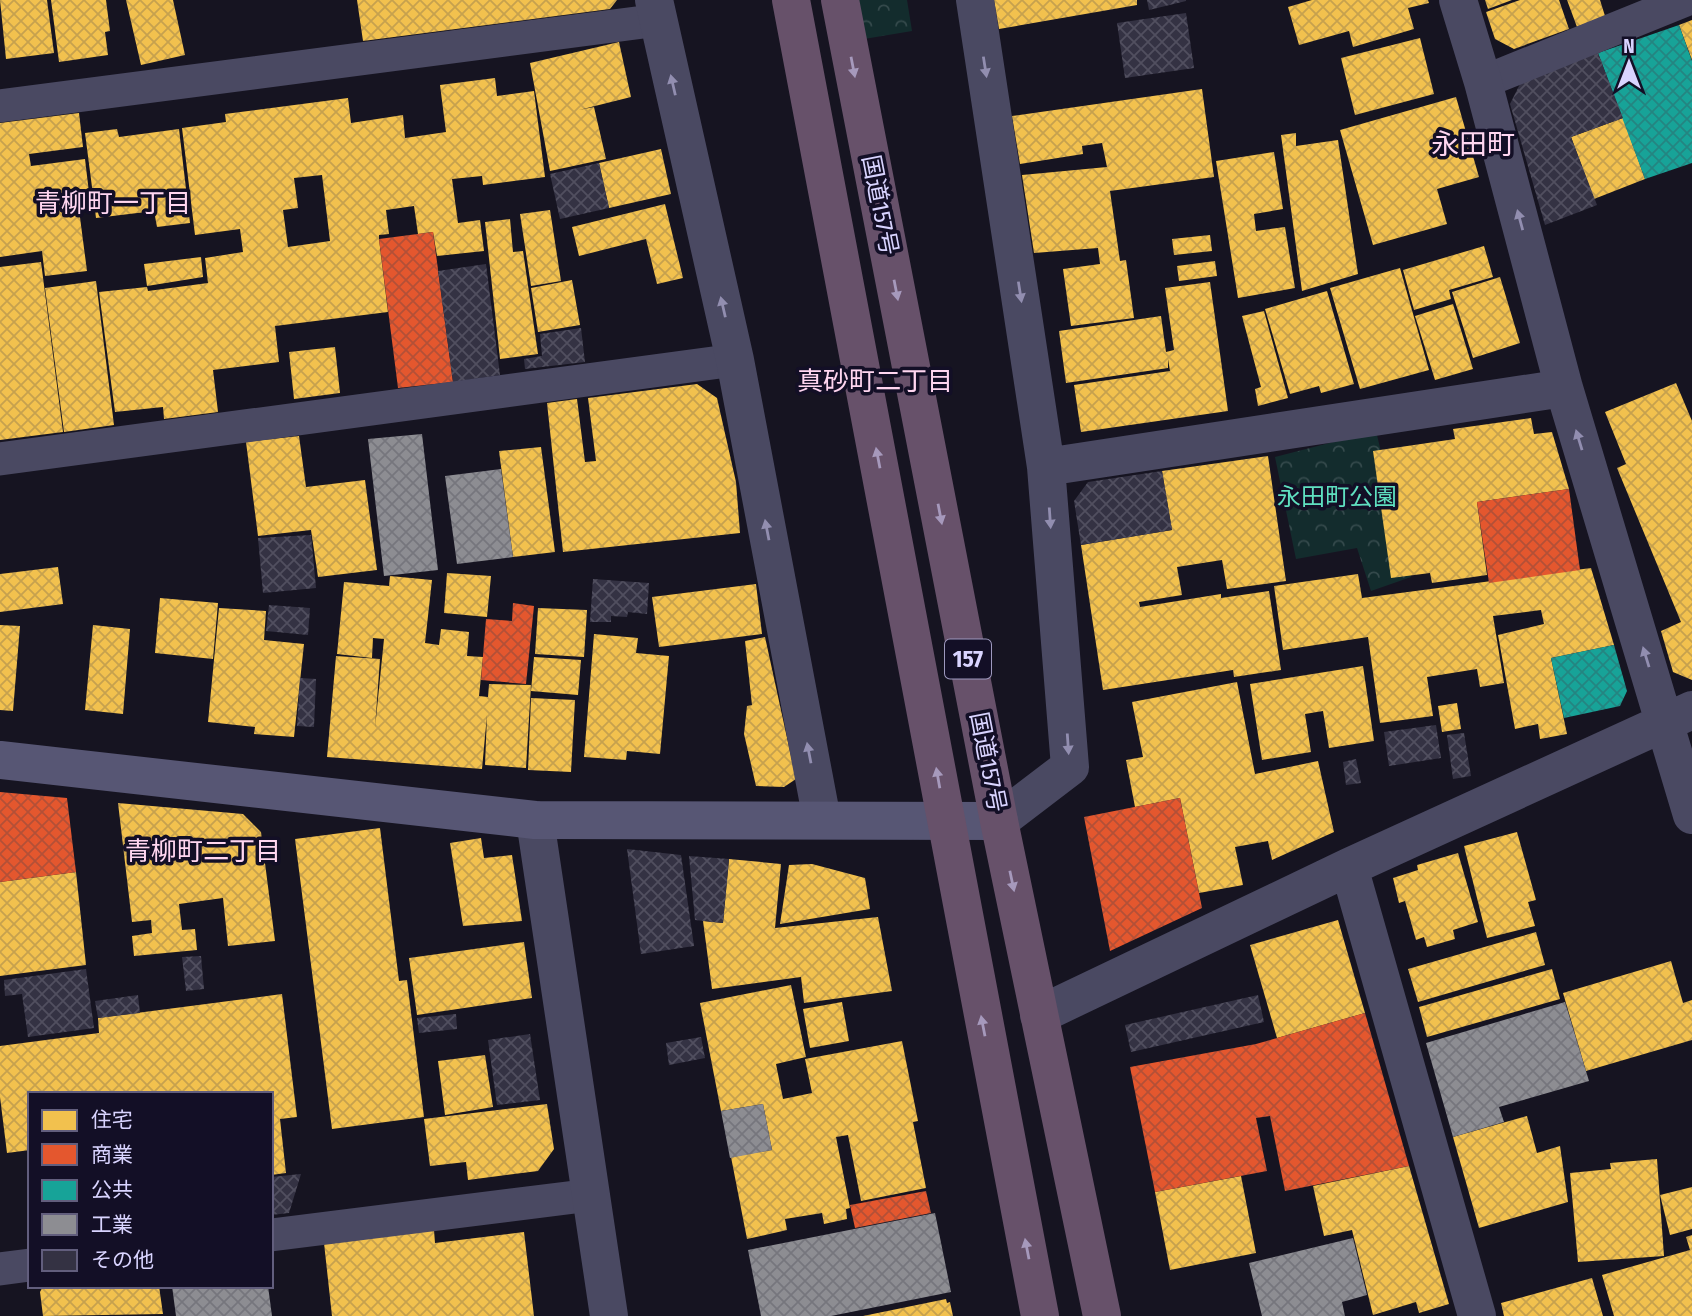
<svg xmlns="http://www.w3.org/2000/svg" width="1692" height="1316" font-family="'Fira Sans Condensed','Noto Sans JP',sans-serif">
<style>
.forest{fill:url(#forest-crowns)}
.homes{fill:url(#homes-cross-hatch);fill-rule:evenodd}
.shops{fill:url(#shops-cross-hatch)}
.public{fill:url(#public-cross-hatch)}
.industry{fill:url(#industry-cross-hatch)}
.building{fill:url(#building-cross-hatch)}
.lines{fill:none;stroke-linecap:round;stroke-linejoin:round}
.lane{stroke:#4a4962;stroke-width:33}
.street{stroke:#4a4962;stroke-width:38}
.secondary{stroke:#575674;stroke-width:38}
.highway{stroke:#67516a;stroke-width:38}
.oneway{fill:#a699bc}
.oneway2{fill:#928eb0}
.labels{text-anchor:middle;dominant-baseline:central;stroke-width:7;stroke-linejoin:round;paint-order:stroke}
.shield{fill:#130f26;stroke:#9e99be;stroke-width:2}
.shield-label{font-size:23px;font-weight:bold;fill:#d9d4ff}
.street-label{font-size:24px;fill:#d9d4ff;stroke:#130f26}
.park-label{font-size:24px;fill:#5fe0c0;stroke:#130f26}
.neighbourhood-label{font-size:26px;fill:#ffd6f0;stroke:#130f26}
.quarter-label{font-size:28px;fill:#ffd6f0;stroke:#130f26}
</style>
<defs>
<pattern id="forest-crowns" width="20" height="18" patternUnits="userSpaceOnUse" patternTransform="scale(1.75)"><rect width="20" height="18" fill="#132c2d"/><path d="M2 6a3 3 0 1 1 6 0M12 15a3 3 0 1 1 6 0" fill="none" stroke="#354a4c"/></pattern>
<pattern id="homes-cross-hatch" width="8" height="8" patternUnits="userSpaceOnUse" patternTransform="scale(1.75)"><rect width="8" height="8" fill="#f2c14e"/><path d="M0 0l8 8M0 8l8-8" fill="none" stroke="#c6a14e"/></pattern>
<pattern id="shops-cross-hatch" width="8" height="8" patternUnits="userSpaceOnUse" patternTransform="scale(1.75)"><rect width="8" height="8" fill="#e4572e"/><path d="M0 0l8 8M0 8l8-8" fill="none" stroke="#b35037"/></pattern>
<pattern id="public-cross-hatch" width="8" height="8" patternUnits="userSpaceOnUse" patternTransform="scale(1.75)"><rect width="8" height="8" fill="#17a398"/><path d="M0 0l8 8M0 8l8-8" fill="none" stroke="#248581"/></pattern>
<pattern id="industry-cross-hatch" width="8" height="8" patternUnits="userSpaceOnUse" patternTransform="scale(1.75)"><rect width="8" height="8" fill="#8d8d92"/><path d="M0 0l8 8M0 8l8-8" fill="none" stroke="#76767d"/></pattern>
<pattern id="building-cross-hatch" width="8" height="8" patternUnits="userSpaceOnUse" patternTransform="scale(1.75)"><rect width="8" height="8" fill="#343243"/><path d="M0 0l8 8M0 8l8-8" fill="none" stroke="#514f5f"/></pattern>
</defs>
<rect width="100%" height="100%" fill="#161421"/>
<path class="forest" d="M857,0H907L912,31L864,39Z
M1376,431L1411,577L1371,591L1357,548L1296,559L1275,457Z"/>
<path class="homes" d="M0,0H47L54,53L6,59Z
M51,0H106L110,31L105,32L108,55L59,62Z
M126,0H173L185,55L141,65Z
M357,0H617L610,9L363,41Z
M994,0H1137V5L999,29Z
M1312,0H1428L1429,3L1408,8L1414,29L1353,47L1349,31L1299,45L1288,7Z
M1485,0H1512L1488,9Z
M1520,0H1559L1569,29L1514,49L1495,39L1486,12Z
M1567,0H1600L1605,16L1577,27Z
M1692,20V60L1679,25Z
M1420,38L1434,94L1355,115L1341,58Z
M619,42L631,97L579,110L594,107L606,159L550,171L530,63Z
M495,78L497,96L534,91L545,177L483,185L482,176L452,179L458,223L480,220L484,251L437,256L433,232L418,234L414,206L386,210L389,234L379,235V239L388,312L275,326L279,362L213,370L218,412L164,419L163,407L115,412L99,292L147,287L148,291L208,283L205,258L243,252L240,229L195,235L182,128L226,122L225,114L348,98L351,123L403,115L405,138L446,132L440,85ZM322,175L330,241L288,247L283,210L298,208L294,178Z
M1202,89L1214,177L1110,191L1120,261L1126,260L1134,318L1071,326L1063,269L1100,264L1098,248L1034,253L1022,175L1107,167L1102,143L1082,146L1083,154L1020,164L1012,116Z
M1456,97L1479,177L1437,189L1447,224L1373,245L1340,130Z
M79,113L83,147L29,154L31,166L85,159L90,201L78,202L87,271L45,276L42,251L0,257V123Z
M1623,118L1645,179L1594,199L1571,137Z
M117,129L119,137L179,129L190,223L157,227L154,211L96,218L85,133Z
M1296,133V146L1338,140L1358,274L1302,291L1281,135Z
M661,149L671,194L609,208L599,163Z
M1274,152L1283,209L1254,214L1256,231L1285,227L1295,288L1238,298L1216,161Z
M665,204L683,278L657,284L646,239L579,256L572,227Z
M550,210L561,281L531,286L520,214Z
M510,219L513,252L523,251L538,354L500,359L485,222Z
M1210,235L1212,251L1174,255L1172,239Z
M1484,246L1493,277L1449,290L1451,299L1414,310L1403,270Z
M201,257L203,277L147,286L144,264Z
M1215,261L1217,276L1179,281L1177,266Z
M41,262L63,432L0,440V267Z
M1400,268L1429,370L1360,389L1330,288Z
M1500,277L1520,343L1473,358L1452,292Z
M572,280L580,325L538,332L531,288Z
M96,281L114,425L64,432L45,288Z
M1210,282L1228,411L1081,432L1074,385L1170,371L1168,359V368L1066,383L1059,331L1161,316L1166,352L1174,350L1165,288Z
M1327,291L1354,384L1321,393L1319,386L1290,394L1265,309Z
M1453,304L1473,369L1435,380L1415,316Z
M1264,311L1288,398L1258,406L1255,389L1261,387L1242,316Z
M335,347L340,393L294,399L289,352Z
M1676,383L1692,421V680L1673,672L1661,631L1681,622L1617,468L1626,464L1605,412Z
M697,384L717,398L736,482L740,533L563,552L547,403L577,399L585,462L596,461L588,398Z
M1531,418L1534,434L1552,432L1569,489L1477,502L1487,575L1432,583L1430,573L1391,578L1373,451L1455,439L1453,429Z
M299,436L306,487L365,480L377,570L318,577L311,530L258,536L246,442Z
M541,447L555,552L513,557L499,451Z
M1268,456L1286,581L1227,589L1222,560L1177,567L1182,595L1139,602L1140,607L1221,594V598L1269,591L1281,670L1234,677L1233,670L1103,690L1081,545L1172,530L1162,471Z
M58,567L63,604L0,612V574Z
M1591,568L1614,645L1551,658L1567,734L1540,739L1538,724L1515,729L1498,635L1544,624L1541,610L1493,616L1504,683L1480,687L1477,669L1427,677L1433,716L1380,723L1368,637L1283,650L1274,586L1358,574L1362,598Z
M447,573L491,576L487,617L444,613Z
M390,576L432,580L425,643L439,645L441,629L469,632L467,656L483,657L479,696L488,697L489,684L531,685L526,768L485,765L487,715L482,769L327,757L336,656L380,659L375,728L384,639L373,638L372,658L337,654L344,582L389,586Z
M756,584L762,634L659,647L652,597Z
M160,598L218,603L213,659L155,653Z
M219,608L266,611L264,640L304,644L294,737L254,734L255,727L208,722Z
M538,608L587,610L584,657L535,654Z
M0,625L20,626L13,711L0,710Z
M93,625L130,629L123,714L85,710Z
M594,634L638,638L636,653L669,656L660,754L627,751L626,760L584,757Z
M765,637L796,779L784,787L756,786L744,734L747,706L752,705L745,641Z
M534,657L581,660L578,695L531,691Z
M1363,666L1374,741L1329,748L1323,711L1305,714L1311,752L1262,760L1250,684Z
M1237,682L1255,774L1318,761L1334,832L1272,860L1268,841L1235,847L1243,885L1199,893L1180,798L1135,807L1126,760L1143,757L1132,702Z
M531,698L575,700L571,772L528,770Z
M1457,703L1461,729L1442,732L1438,706Z
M118,803L243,814L261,832L275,941L228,946L223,898L179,904L182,930L195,929L197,950L134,956L132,936L152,933L151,920L132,922Z
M380,828L399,981L407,980L424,1117L332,1129L295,839Z
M1517,832L1536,900L1528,902L1535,926L1487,938L1464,846Z
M481,838L484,858L512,855L522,921L463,926L450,843Z
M1458,853L1478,922L1453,930L1455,939L1427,947L1424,937L1416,940L1405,901L1399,903L1393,878L1418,870L1417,865Z
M729,859L781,864L775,928L878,917L892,991L804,1003L801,977L712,989L703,921L723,923Z
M812,864L865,878L870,909L780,924L789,865Z
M76,872L86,965L0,976V882Z
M1338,920L1365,1013L1277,1038L1250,945Z
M1536,932L1545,965L1418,1002L1408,969Z
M524,942L532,998L417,1015L409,958Z
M1671,961L1683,1003L1692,1000V1040L1586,1071L1563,993Z
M1552,969L1560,999L1427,1037L1419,1007Z
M791,985L806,1057L776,1064L783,1099L812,1093L805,1059L902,1041L918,1121L913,1122L926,1188L861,1201L848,1135L836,1137L850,1208L846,1209L847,1219L824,1224L822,1213L785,1219L787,1230L747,1239L731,1157L772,1150L763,1104L721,1111L700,1003Z
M282,994L297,1117L280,1119L286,1173L271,1175V1094H30V1150L7,1153L0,1097V1046L99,1033L98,1018Z
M842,1002L849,1041L810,1048L803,1009Z
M485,1055L493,1107L445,1115L438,1061Z
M547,1104L554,1149L538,1171L468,1180L466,1162L430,1166L424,1119Z
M1527,1116L1537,1153L1560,1146L1568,1202L1479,1228L1453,1137Z
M1657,1159L1664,1256L1578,1262L1570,1173L1611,1169L1610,1163Z
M1409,1166L1449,1304L1419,1313L1416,1302L1373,1315L1352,1230L1324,1236L1313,1186Z
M1241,1176L1256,1253L1170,1270L1155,1192Z
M1692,1187V1229L1670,1235L1660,1195Z
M434,1230L435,1243L524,1232L534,1316H332L324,1243Z
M1692,1235V1316H1614L1602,1275L1690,1250L1686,1237Z
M1592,1278L1603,1316H1504L1501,1303Z
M43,1286H159L163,1314L43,1316L40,1292Z
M946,1299L947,1303L950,1302L953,1316H863Z"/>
<path class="shops" d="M433,232L453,382L398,388L379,239Z
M1569,489L1580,570L1489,583L1477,502Z
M513,603L534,606L526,684L481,680L486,619L512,621Z
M0,792L67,798L76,872L0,882Z
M1180,798L1202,908L1110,951L1084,817Z
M1365,1013L1409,1166L1285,1191L1270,1116L1256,1118L1267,1171L1155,1192L1130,1067L1256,1044Z
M926,1191L931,1213L855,1228L850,1205Z"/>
<path class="public" d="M1679,25L1692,61V163L1645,179L1598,53Z
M1614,645L1627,691L1620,706L1564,718L1551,658Z"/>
<path class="industry" d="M422,434L438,570L384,576L368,439Z
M501,469L513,557L457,564L445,476Z
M1565,1002L1589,1081L1499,1107L1504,1122L1453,1137L1426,1043Z
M763,1104L772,1150L730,1158L721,1111Z
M935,1213L951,1292L831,1316H761L748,1250Z
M1353,1238L1367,1295L1342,1302L1345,1316H1262L1249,1263Z
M172,1286H268L272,1316H176Z"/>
<path class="building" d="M1147,0H1186V1L1149,10Z
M1186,13L1194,68L1125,78L1117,23Z
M1598,53L1623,118L1571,137L1597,205L1545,225L1510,104L1521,82Z
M599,163L609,208L560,219L550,174Z
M486,264L500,375L453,382L438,271Z
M581,328L585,362L525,369L524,359L542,356L540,334Z
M1162,471L1172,530L1081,545L1074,501L1088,482Z
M311,535L316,588L263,593L258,538Z
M593,579L649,583L647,614L628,612L627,617L611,616V622H590Z
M269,605L310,608L308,635L266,631Z
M300,678L316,679L314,727L297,726Z
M1436,725L1441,758L1389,766L1384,732Z
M1464,733L1471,776L1453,779L1447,735Z
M1356,759L1361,783L1346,785L1343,762Z
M627,849L681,855L694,946L641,954Z
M689,856L729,859L723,923L695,920Z
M201,956L204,989L186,991L182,957Z
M86,969L94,1028L28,1037L22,994L5,996L4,980Z
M138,995L140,1013L98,1018L95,1001Z
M1258,995L1264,1022L1131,1052L1125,1025Z
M456,1014L457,1029L419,1033L417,1018Z
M530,1034L540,1100L497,1105L488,1040Z
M701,1037L705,1058L669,1065L666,1043Z
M301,1174L289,1213L271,1215V1177Z"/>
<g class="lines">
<path class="lane" d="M1483,82L1686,0
M0,106L659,20
M0,459L735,360
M271,1235L591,1195
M0,1269L30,1265"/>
<path class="street" d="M654,0L735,360L822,820
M975,0L1046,467L1070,767L999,821
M1458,0L1483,82L1564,388L1692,815
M1046,467L1564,388
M535,820L609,1316
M1349,867L1477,1316
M1039,1015L1349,867L1692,710"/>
<path class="secondary" d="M0,760L535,820L999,821"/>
<path class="highway" d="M791,0L1040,1316
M840,0L999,821L1102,1316"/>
</g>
<defs><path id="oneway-solid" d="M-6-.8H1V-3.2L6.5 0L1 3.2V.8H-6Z" transform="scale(1.75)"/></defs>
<g class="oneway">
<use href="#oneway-solid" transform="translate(853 67) rotate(79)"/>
<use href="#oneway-solid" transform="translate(896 290) rotate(79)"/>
<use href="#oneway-solid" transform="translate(878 458) rotate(-101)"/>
<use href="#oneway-solid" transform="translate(940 514) rotate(79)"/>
<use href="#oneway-solid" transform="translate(938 778) rotate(-100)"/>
<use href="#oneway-solid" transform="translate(1012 881) rotate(78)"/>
<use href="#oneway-solid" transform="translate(983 1026) rotate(-101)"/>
<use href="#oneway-solid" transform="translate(1027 1249) rotate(-101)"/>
</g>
<g class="oneway2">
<use href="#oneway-solid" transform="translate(985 67) rotate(81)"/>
<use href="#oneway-solid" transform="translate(673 85) rotate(-103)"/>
<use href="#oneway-solid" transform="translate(1520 220) rotate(-105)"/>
<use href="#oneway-solid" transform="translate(1020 292) rotate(81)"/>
<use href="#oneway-solid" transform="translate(723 307) rotate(-103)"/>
<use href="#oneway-solid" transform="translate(1579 440) rotate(-107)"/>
<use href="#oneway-solid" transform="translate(1050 518) rotate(86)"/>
<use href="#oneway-solid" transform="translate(767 530) rotate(-101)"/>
<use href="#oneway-solid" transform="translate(1646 657) rotate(-107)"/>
<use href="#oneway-solid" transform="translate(1068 744) rotate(86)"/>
<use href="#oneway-solid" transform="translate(809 753) rotate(-101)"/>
</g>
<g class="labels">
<rect class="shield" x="945" y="639.5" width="46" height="39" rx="5"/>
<g class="shield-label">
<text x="968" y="659">157</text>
</g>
<g class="street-label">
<text transform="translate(880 205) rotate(79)">国道157号</text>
<text transform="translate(988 762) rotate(79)">国道157号</text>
</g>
<g class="park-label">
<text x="1337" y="497">永田町公園</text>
</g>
<g class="neighbourhood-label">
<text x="113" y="203">青柳町一丁目</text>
<text x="875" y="381">真砂町二丁目</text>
<text x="203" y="851">青柳町二丁目</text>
</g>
<g class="quarter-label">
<text x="1473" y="144">永田町</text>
</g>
</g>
<rect x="28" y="1092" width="245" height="196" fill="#130f26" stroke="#625e7d" stroke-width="2"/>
<rect x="42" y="1110" width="35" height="21" fill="#f2c14e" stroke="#625e7d" stroke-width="2"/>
<text x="91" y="1127" font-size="21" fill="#d9d4ff">住宅</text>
<rect x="42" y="1144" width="35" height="21" fill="#e4572e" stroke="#625e7d" stroke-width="2"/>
<text x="91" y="1162" font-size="21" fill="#d9d4ff">商業</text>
<rect x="42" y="1180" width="35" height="21" fill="#17a398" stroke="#625e7d" stroke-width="2"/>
<text x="91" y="1197" font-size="21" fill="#d9d4ff">公共</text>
<rect x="42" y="1214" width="35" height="21" fill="#8d8d92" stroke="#625e7d" stroke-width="2"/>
<text x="91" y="1232" font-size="21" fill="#d9d4ff">工業</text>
<rect x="42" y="1250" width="35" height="21" fill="#343243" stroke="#625e7d" stroke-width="2"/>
<text x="91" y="1267" font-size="21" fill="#d9d4ff">その他</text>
<g transform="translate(1629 63)" stroke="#130f26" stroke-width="5" paint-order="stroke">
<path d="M0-5L12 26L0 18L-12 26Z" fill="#d9d4ff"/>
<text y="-10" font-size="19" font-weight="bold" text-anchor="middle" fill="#d9d4ff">N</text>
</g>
</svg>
